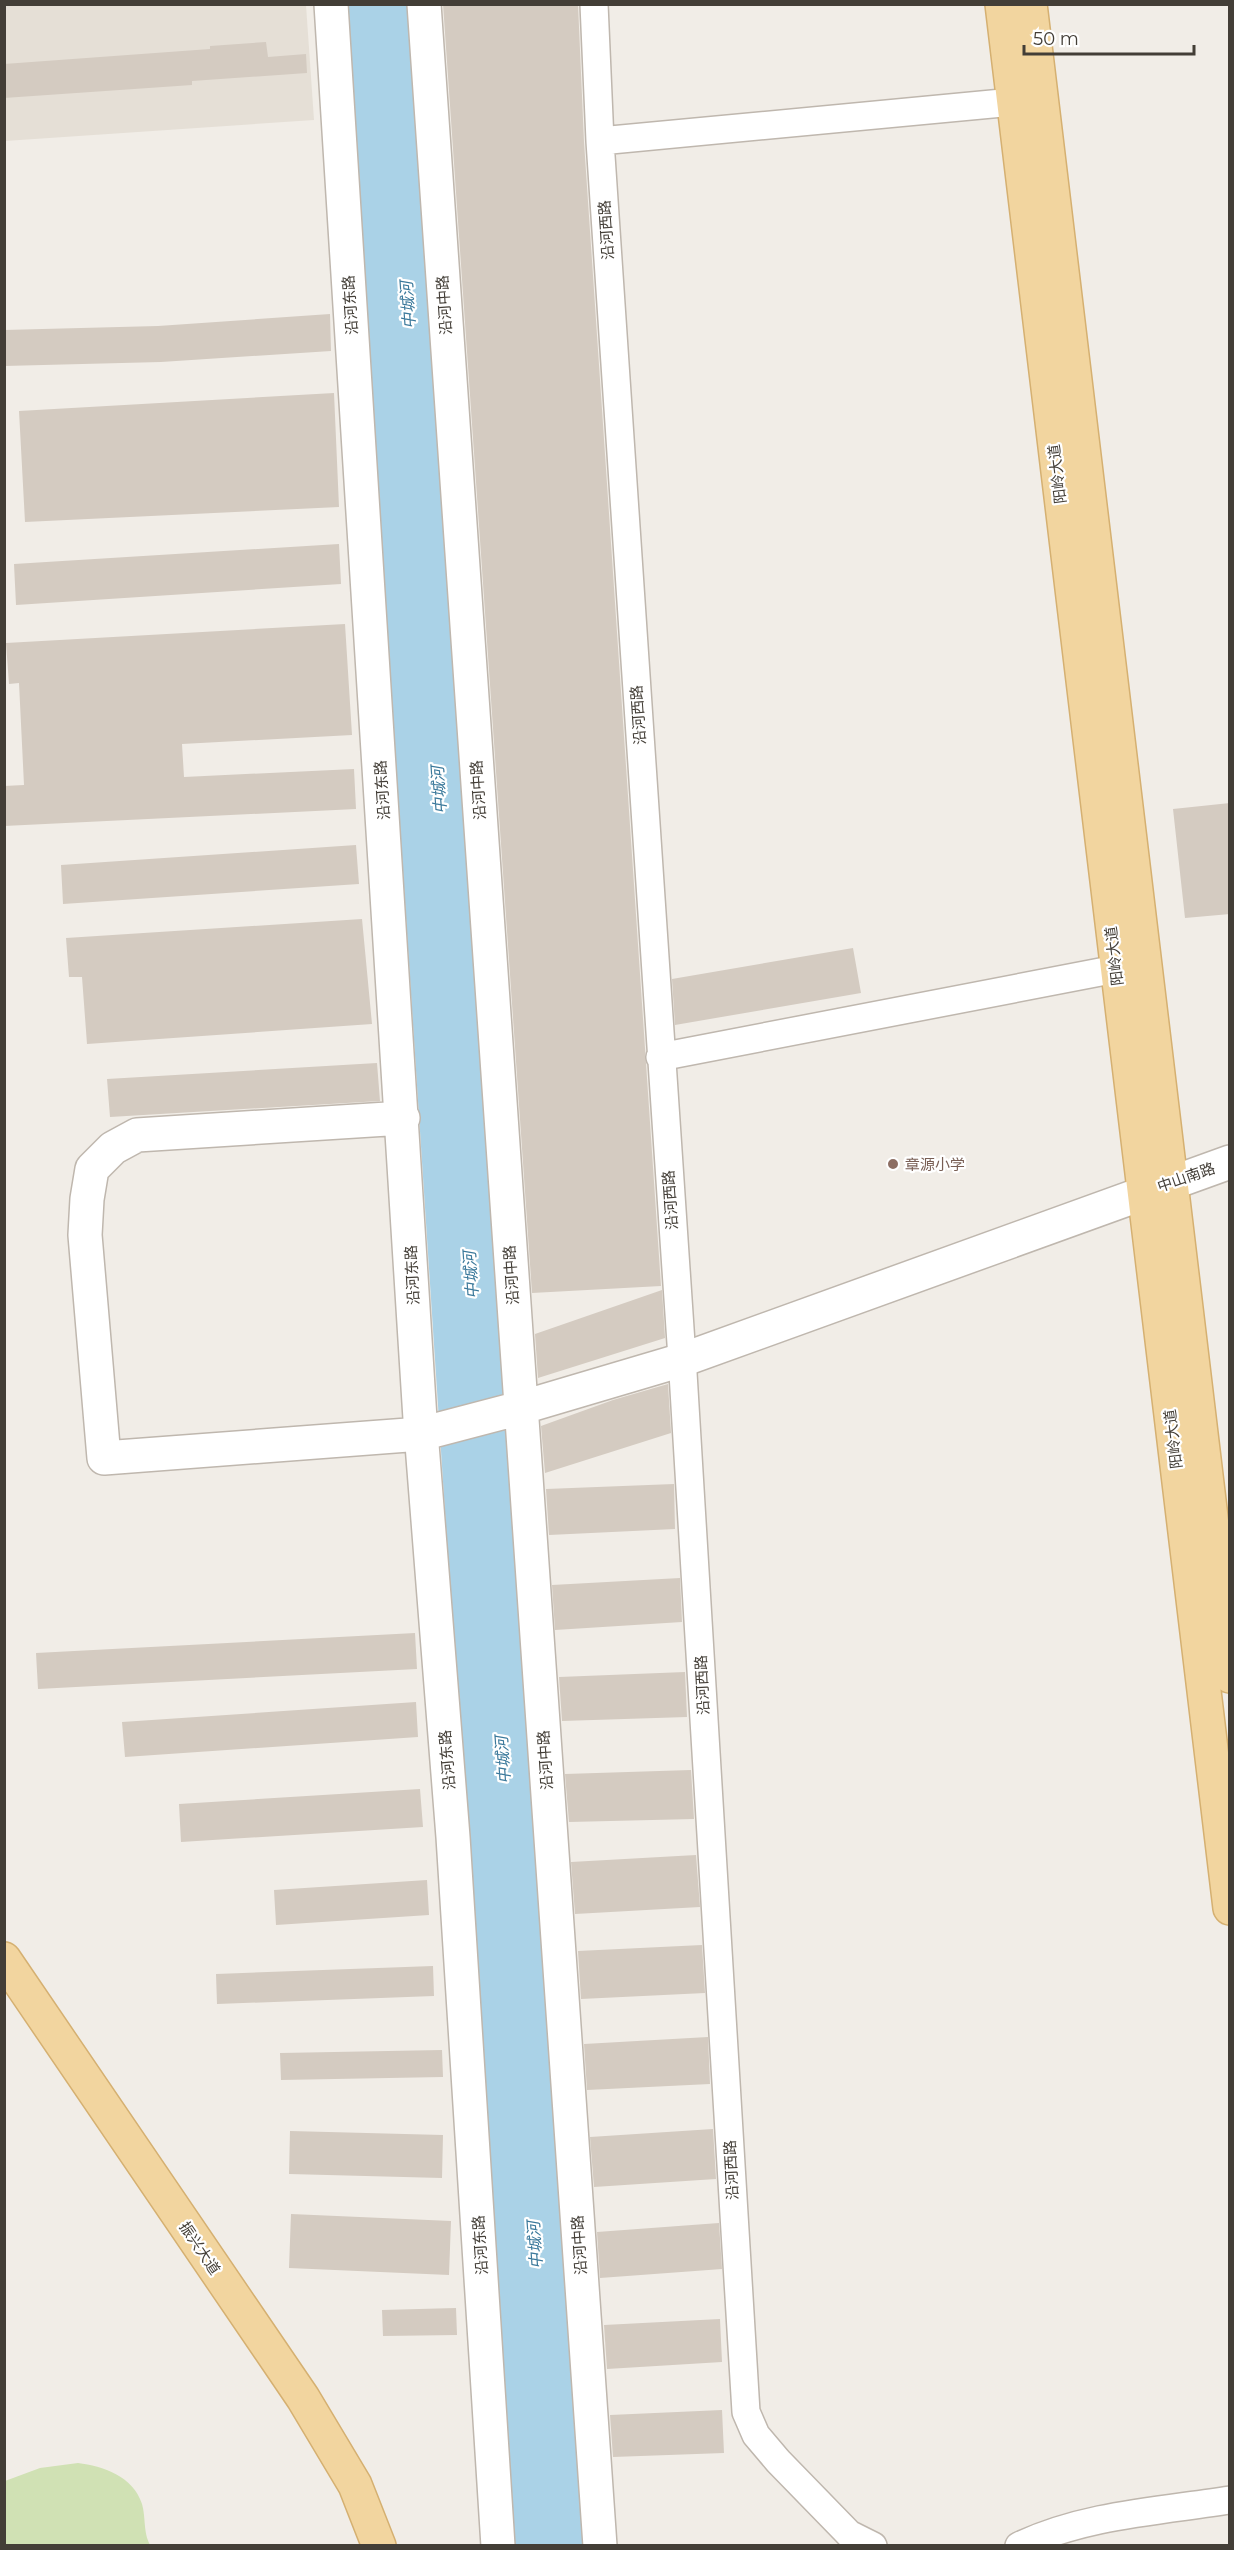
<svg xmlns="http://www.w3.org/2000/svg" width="1234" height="2550" font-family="Montserrat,'Noto Sans SC',sans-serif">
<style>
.residential{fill:#e5dfd6}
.green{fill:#d0e1b4}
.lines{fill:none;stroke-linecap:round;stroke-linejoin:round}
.river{stroke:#aad2e7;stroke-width:40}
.building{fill:#d4cbc1}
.minor-casing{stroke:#bfb7ae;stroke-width:30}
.tertiary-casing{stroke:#bfb7ae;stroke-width:36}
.primary-casing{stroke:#d5b071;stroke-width:36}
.minor{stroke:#fff;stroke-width:27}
.tertiary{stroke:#fff;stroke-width:33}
.primary{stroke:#f2d59f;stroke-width:33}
.education-dot{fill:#8d6e63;stroke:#fff;stroke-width:2}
.labels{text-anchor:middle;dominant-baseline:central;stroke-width:4.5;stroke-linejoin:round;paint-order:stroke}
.street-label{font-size:15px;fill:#433e37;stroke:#fff}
.education-label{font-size:15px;fill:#785e54;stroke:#fff;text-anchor:start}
.water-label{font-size:16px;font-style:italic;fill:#3b799b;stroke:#fff}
</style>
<rect width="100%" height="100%" fill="#f1ede7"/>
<path class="residential" d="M5,5H306L314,120L5,141Z"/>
<path class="green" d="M78,2463C103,2466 133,2476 142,2504C146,2518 143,2532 150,2545H5V2481L40,2468Z"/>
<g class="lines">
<path class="river" d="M366,4L533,2546
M400,4L566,2546"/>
</g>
<path class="building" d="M443,4H578L584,142L661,1286L532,1293Z
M266,42L268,57L306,54L307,73L192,81V85L4,98V64L210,49V46Z
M330,314L331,351L161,362L4,366V330L158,326Z
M334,393L339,507L25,522L19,411Z
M339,544L341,584L16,605L14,564Z
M345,624L352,735L182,744L184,777L354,769L356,809L4,826V786L24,785L19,683L9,684L6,643Z
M1230,803V914L1185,918L1173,809Z
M356,845L359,884L63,904L61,865Z
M362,919L372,1024L87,1044L82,977H69L66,938Z
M853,948L861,993L675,1025L672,979Z
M377,1063L380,1101L110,1117L107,1079Z
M662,1290L665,1338L538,1378L535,1334Z
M668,1384L671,1433L545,1473L541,1426L613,1400Z
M674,1484L675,1529L549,1535L546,1489Z
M680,1578L682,1622L555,1630L552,1585Z
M415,1633L417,1669L38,1689L36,1653Z
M685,1672L687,1717L562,1721L559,1677Z
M416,1702L418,1737L125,1757L122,1722Z
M691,1770L694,1819L569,1822L565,1774Z
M420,1789L423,1827L181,1842L179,1804Z
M696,1855L700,1907L575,1914L571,1862Z
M427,1880L429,1915L276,1925L274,1890Z
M702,1945L705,1993L581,1999L578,1951Z
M433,1966L434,1996L217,2004L216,1974Z
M708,2037L710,2084L587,2090L584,2044Z
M442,2050L443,2077L281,2080L280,2053Z
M713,2129L716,2179L594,2187L590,2137Z
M290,2131L443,2135L442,2178L289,2174Z
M291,2214L451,2221L449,2275L289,2268Z
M719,2223L722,2269L600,2278L597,2232Z
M456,2308L457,2335L383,2336L382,2310Z
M720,2319L722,2362L607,2369L604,2325Z
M722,2410L724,2453L613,2457L610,2415Z"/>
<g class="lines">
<g class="minor-casing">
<path id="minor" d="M594,4L600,141L683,1373L746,2412L756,2435L778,2461L849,2534L873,2546
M600,141L1013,102
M660,1057L1116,969
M1019,2546C1084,2515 1159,2511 1230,2500"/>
</g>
<g class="tertiary-casing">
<path id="tertiary" d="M331,4L420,1419L453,1837L498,2546
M424,4L600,2546
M403,1118L137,1135L113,1148L92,1169L87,1199L85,1235L104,1458L421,1434L520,1408L682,1360L1230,1162"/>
</g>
<g class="primary-casing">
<path id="primary" d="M1002,4L1230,1908
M1030,4L1230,1676
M4,1959L303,2398L355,2485L379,2546"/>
</g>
<use href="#minor" class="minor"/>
<use href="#tertiary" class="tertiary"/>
<use href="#primary" class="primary"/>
</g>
<circle class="education-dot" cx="893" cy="1164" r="6"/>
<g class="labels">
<g class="street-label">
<text transform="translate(606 230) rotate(-94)">沿河西路</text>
<text transform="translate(350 305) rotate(-94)">沿河东路</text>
<text transform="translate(444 305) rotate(-94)">沿河中路</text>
<text transform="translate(1057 474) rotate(-97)">阳岭大道</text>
<text transform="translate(638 715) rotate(-94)">沿河西路</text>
<text transform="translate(382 790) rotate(-94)">沿河东路</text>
<text transform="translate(478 790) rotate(-94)">沿河中路</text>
<text transform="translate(1114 956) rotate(-97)">阳岭大道</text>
<text transform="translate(1186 1177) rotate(-19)">中山南路</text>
<text transform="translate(670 1200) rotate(-94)">沿河西路</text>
<text transform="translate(412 1275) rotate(-93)">沿河东路</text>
<text transform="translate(511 1275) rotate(-94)">沿河中路</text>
<text transform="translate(1173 1439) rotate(-97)">阳岭大道</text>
<text transform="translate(702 1685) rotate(-93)">沿河西路</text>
<text transform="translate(447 1760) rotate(-95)">沿河东路</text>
<text transform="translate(545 1760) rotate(-94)">沿河中路</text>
<text transform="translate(731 2170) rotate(-93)">沿河西路</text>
<text transform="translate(480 2245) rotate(-94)">沿河东路</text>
<text transform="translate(579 2245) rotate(-94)">沿河中路</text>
<text transform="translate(200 2248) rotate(56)">振兴大道</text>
</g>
<g class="education-label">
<text x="905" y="1164">章源小学</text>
</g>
<g class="water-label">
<text transform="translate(408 305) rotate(-94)">中城河</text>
<text transform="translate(439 790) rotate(-94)">中城河</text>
<text transform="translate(471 1275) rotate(-94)">中城河</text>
<text transform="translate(503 1760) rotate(-94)">中城河</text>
<text transform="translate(535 2245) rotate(-94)">中城河</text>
</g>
</g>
<rect width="1234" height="2550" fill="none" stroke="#433e37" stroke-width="12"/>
<path d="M1024 45v9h170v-9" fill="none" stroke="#433e37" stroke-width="3"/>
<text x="1033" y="45" font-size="18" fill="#433e37" stroke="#ffffff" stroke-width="4.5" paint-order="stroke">50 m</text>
</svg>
